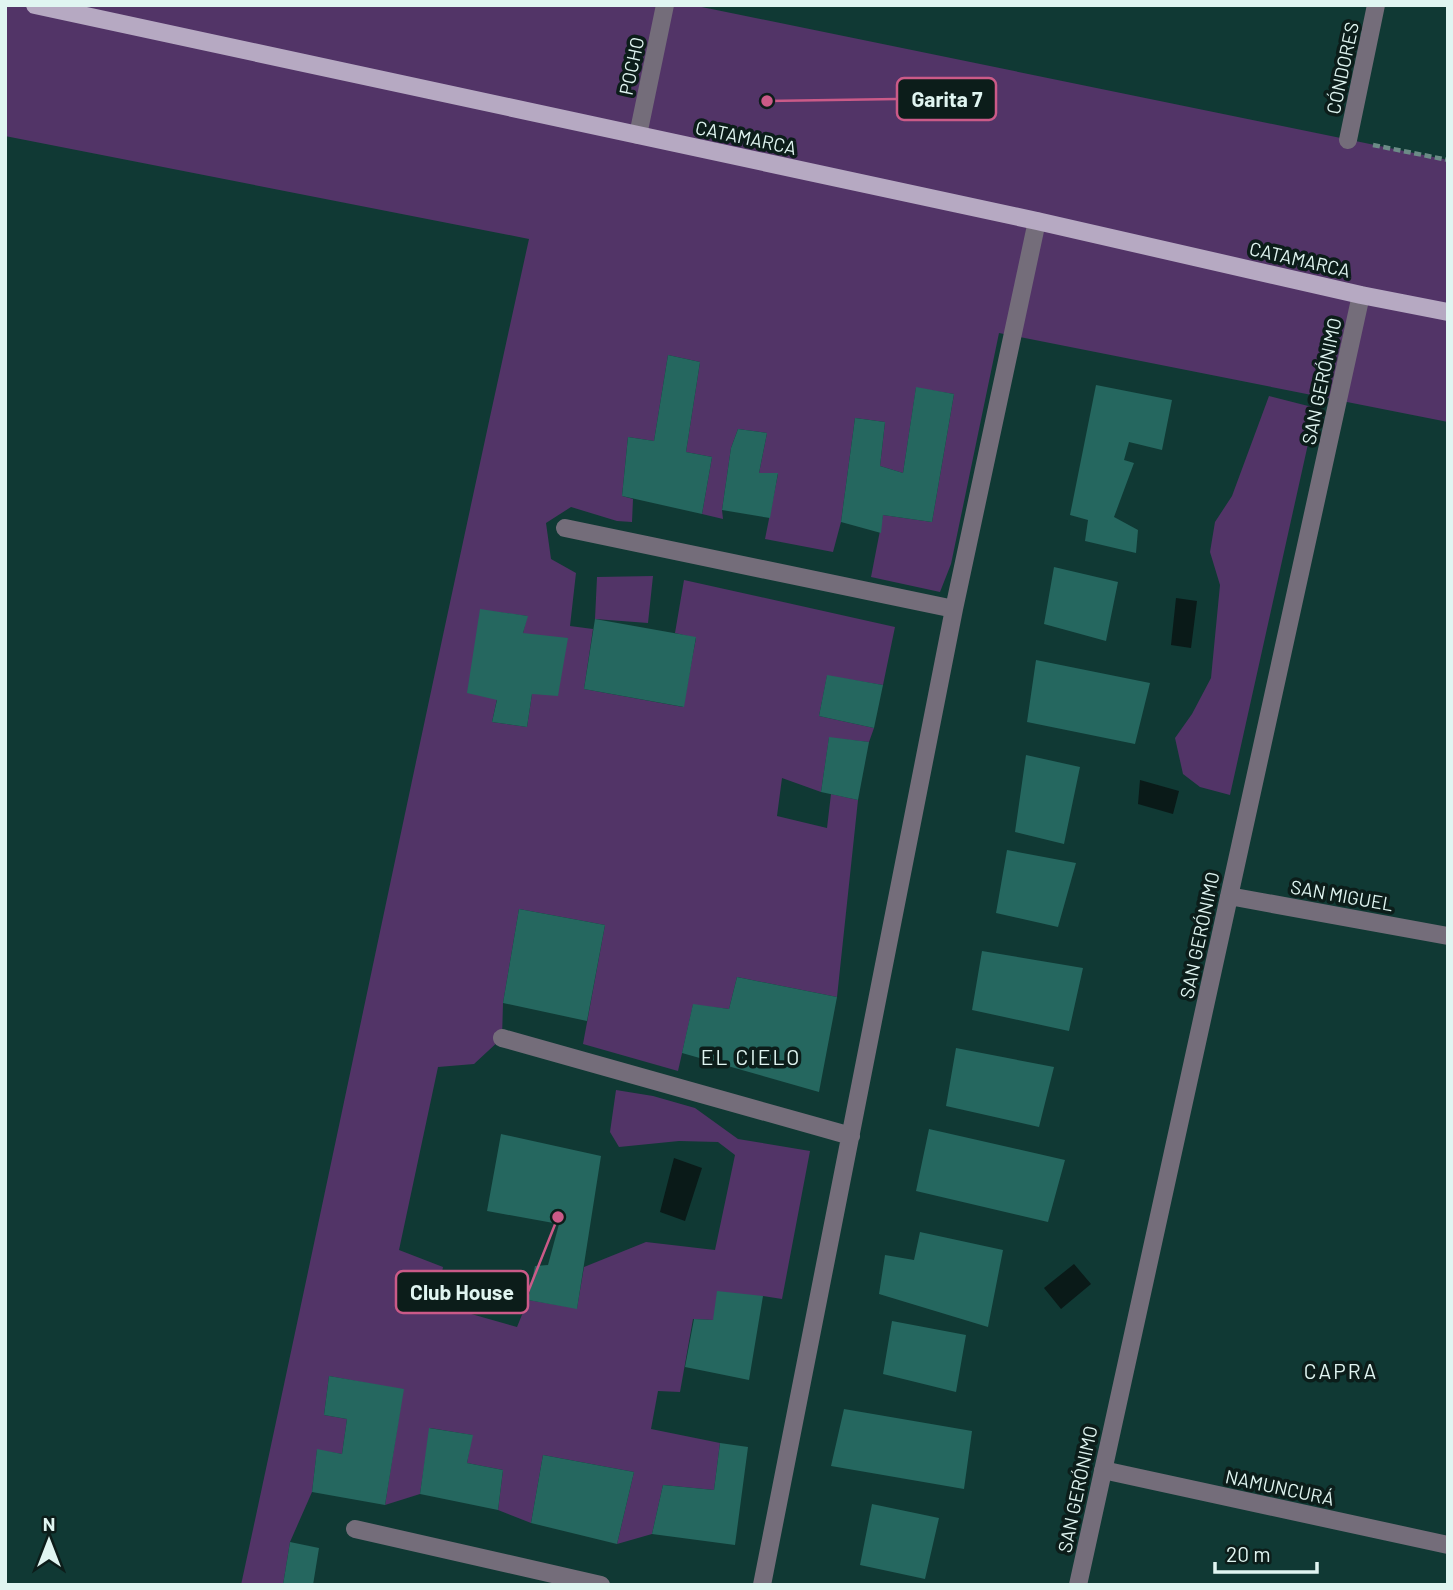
<svg xmlns="http://www.w3.org/2000/svg" width="1453" height="1590" font-family="Barlow,sans-serif">
<style>
.green{fill:#523467;fill-rule:evenodd}
.water{fill:#0a1a18}
.building{fill:#25675f}
.lines{fill:none;stroke-linecap:round;stroke-linejoin:round}
.path{stroke:#6c8c87;stroke-width:4.5;stroke-dasharray:7 3.5;stroke-linecap:butt}
.street{stroke:#746d7a;stroke-width:18}
.primary{stroke:#b6a9c2;stroke-width:18}
.labels{text-anchor:middle;dominant-baseline:central;stroke-width:7;stroke-linejoin:round;paint-order:stroke}
.street-label{font-size:19px;fill:#e0f5f1;stroke:#0c1d1a}
.neighbourhood-label{font-size:21px;letter-spacing:2px;fill:#e0f5f1;stroke:#0c1d1a}
.leader{fill:none;stroke:#cb5a88;stroke-width:2.5}
.callout-dot{fill:#cb5a88;stroke:#0c1d1a;stroke-width:2.5}
.callout{fill:#0c1d1a;stroke:#cb5a88;stroke-width:2.5}
.callout-label{font-size:21px;text-anchor:middle;font-weight:bold;fill:#e0f5f1}
</style>
<rect width="100%" height="100%" fill="#103934"/>
<path class="green" d="M5,5H692L1448,160V422L999,333L951,564L940,592L871,577L883,515L932,522L954,394L916,388L903,473L880,466L885,422L855,418L841,522L833,552L765,539L778,474L759,473L767,433L738,429L731,448L722,510L723,519L702,514L712,457L686,452L700,362L668,355L654,441L628,437L622,496L633,499L632,522L617,521L571,507L546,523L551,559L576,573L570,626L593,629L584,689L683,707L696,638L675,633L684,580L895,627L883,685L827,676L819,716L874,728L869,742L829,738L821,792L782,778L777,816L827,828L831,794L858,800L837,997L737,977L729,1009L693,1005L678,1071L583,1044L605,925L519,909L503,1003L502,1038L474,1064L438,1067L399,1250L443,1267L436,1304L517,1327L528,1300L577,1308L584,1267L646,1242L715,1250L735,1155L718,1142L679,1141L619,1147L610,1132L616,1090L653,1096L695,1108L738,1139L810,1151L782,1299L763,1296L713,1320L693,1319L680,1392L658,1391L651,1429L720,1443L714,1490L663,1485L652,1534L617,1544L634,1472L543,1455L531,1523L498,1510L503,1470L467,1463L472,1435L430,1428L420,1494L385,1505L403,1390L329,1376L324,1415L347,1419L342,1454L317,1450L312,1492L290,1542L283,1585H241C338,1136 430,687 529,239L5,136ZM480,610L527,616L523,633L532,694L527,727L492,722L497,699Z
M1269,396L1316,408L1230,795L1200,787L1183,774L1175,738L1192,714L1211,678L1220,585L1210,552L1215,522L1232,496Z
M653,576L648,623L595,619L597,577Z"/>
<path class="water" d="M1176,598L1197,601L1191,648L1171,645Z
M1140,780L1179,791L1173,814L1138,804Z
M674,1158L702,1168L685,1221L660,1212Z
M1074,1264L1091,1284L1061,1309L1044,1288Z"/>
<path class="building" d="M668,355L700,362L686,452L712,457L702,514L622,496L628,437L654,441Z
M1096,385L1172,400L1162,450L1129,442L1124,460L1134,463L1114,517L1138,530L1136,553L1085,541L1088,520L1070,515Z
M916,387L954,394L932,522L883,515L881,533L841,522L855,418L885,422L880,466L903,473Z
M738,429L767,433L759,473H778L770,518L722,510L731,448Z
M1054,567L1118,582L1106,641L1044,624Z
M480,609L528,616L523,633L568,638L558,696L532,694L527,727L492,722L497,700L467,693Z
M595,619L696,637L684,707L584,689Z
M1036,660L1150,683L1135,744L1027,722Z
M827,675L883,685L874,728L819,716Z
M829,737L869,742L858,800L821,792Z
M1026,755L1080,767L1064,844L1015,832Z
M1007,850L1076,863L1058,927L996,913Z
M519,909L605,925L587,1021L503,1003Z
M982,951L1083,968L1069,1031L972,1010Z
M737,977L837,997L819,1092L682,1053L693,1004L729,1009Z
M956,1048L1054,1067L1039,1127L946,1106Z
M929,1129L1065,1160L1048,1222L916,1191Z
M501,1134L601,1156L577,1309L528,1300L535,1266L548,1265L559,1224L487,1211Z
M920,1232L1003,1250L988,1327L879,1294L885,1255L914,1260Z
M717,1291L763,1296L749,1380L685,1367L694,1319L713,1320Z
M892,1321L966,1335L956,1392L883,1374Z
M329,1376L404,1389L385,1505L312,1492L317,1449L342,1454L347,1419L324,1415Z
M844,1409L972,1431L964,1489L831,1466Z
M429,1428L473,1435L467,1463L503,1470L498,1510L420,1494Z
M720,1443L748,1447L735,1545L652,1534L663,1485L714,1490Z
M543,1455L634,1472L617,1544L531,1523Z
M872,1504L939,1518L925,1579L860,1565Z
M290,1542L319,1548L313,1585H283Z"/>
<g class="lines">
<path class="path" d="M1373,145L1448,160"/>
<path class="street" d="M638,135L665,5
M1348,140L1376,5
M565,528L954,609
M1229,896L1448,936
M502,1038L851,1136
M1103,1470L1448,1545
M355,1529L601,1585
M762,1585L954,609L1037,221
M1078,1585L1361,295"/>
<path class="primary" d="M35,5L1037,221L1361,295L1448,312"/>
</g>
<g class="labels">
<g class="street-label">
<text transform="translate(631 66) rotate(-78)">POCHO</text>
<text transform="translate(1342 68) rotate(-78)">CÓNDORES</text>
<text transform="translate(746 137) rotate(12)">CATAMARCA</text>
<text transform="translate(1300 259) rotate(13)">CATAMARCA</text>
<text transform="translate(1321 381) rotate(-78)">SAN GERÓNIMO</text>
<text transform="translate(1342 895) rotate(10)">SAN MIGUEL</text>
<text transform="translate(1199 935) rotate(-78)">SAN GERÓNIMO</text>
<text transform="translate(1280 1487) rotate(12)">NAMUNCURÁ</text>
<text transform="translate(1077 1489) rotate(-78)">SAN GERÓNIMO</text>
</g>
<g class="neighbourhood-label">
<text x="751" y="1056">EL CIELO</text>
<text x="1341" y="1370">CAPRA</text>
</g>
</g>
<path class="leader" d="M767 101L897 99M558 1217L528 1292"/>
<g class="callout-dot">
<circle cx="767" cy="101" r="7"/>
<circle cx="558" cy="1217" r="7"/>
</g>
<g class="callout">
<rect x="897" y="78" width="99" height="42" rx="7"/>
<rect x="396" y="1271" width="132" height="42" rx="7"/>
</g>
<g class="callout-label">
<text x="947" y="107">Garita 7</text>
<text x="462" y="1300">Club House</text>
</g>
<rect width="1453" height="1590" fill="none" stroke="#e0f5f1" stroke-width="14"/>
<g transform="translate(49 1541)" stroke="#0c1d1a" stroke-width="5" paint-order="stroke">
<path d="M0-5L12 26L0 18L-12 26Z" fill="#e0f5f1"/>
<text y="-10" font-size="19" font-weight="bold" text-anchor="middle" fill="#e0f5f1">N</text>
</g>
<path d="M1215 1562v10h102v-10" fill="none" stroke="#e0f5f1" stroke-width="3.5"/>
<text x="1226" y="1562" font-size="21" fill="#e0f5f1" stroke="#0c1d1a" stroke-width="5" paint-order="stroke">20 m</text>
</svg>
